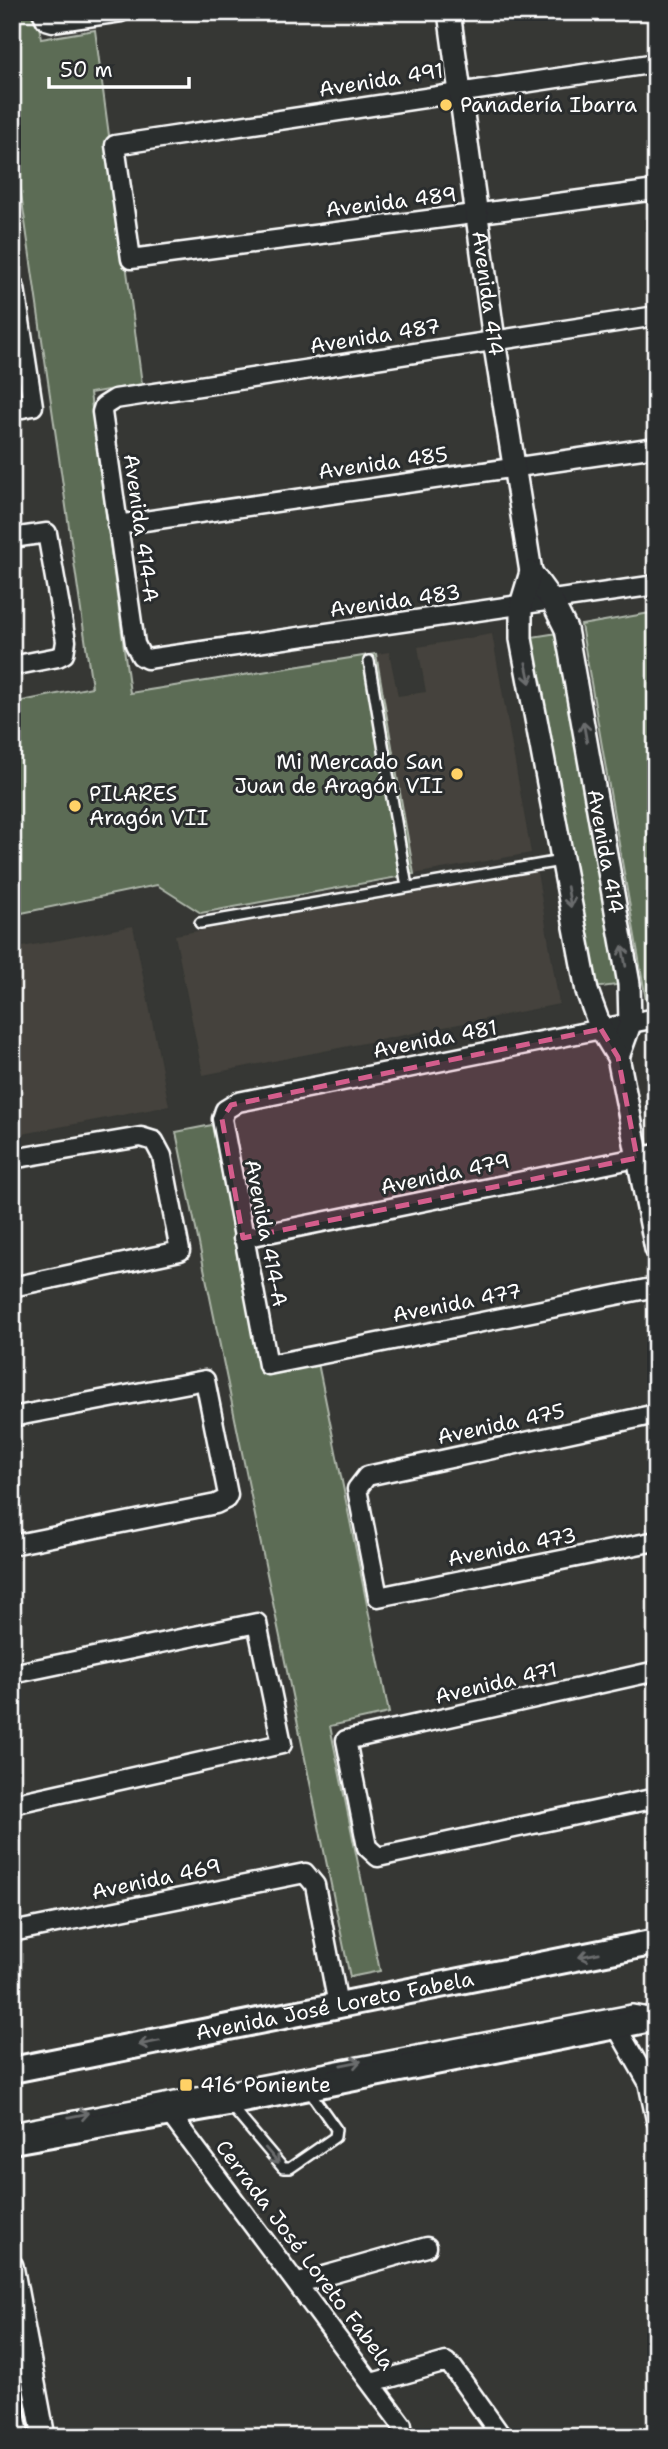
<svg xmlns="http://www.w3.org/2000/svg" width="668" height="2449" font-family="'Shantell Sans',sans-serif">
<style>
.built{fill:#44423c}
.green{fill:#5c6c55;stroke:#aeb6aa;stroke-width:2}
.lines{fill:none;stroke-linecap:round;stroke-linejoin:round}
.service-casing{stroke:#fff;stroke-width:14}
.minor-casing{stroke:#fff;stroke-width:23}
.tertiary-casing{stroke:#fff;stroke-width:26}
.secondary-casing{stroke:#fff;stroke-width:30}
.service{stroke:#2a2d2e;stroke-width:9}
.minor{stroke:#2a2d2e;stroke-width:18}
.tertiary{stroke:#2a2d2e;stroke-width:21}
.secondary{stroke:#2a2d2e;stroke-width:24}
.oneway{stroke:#6a6c6d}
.marked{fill:#d45d8c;fill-opacity:0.2;stroke:#d45d8c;stroke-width:5;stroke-dasharray:14 9;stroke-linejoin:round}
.poi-dot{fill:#ffd166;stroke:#2a2d2e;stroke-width:2.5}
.labels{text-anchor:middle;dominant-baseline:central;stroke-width:6;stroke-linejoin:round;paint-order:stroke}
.street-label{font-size:21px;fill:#fff;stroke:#2a2d2e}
.poi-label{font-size:21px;fill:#fff;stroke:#2a2d2e;text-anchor:start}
</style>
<rect width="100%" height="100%" fill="#363734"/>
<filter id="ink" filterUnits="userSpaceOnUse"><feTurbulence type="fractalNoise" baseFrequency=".0143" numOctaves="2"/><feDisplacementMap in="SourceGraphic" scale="14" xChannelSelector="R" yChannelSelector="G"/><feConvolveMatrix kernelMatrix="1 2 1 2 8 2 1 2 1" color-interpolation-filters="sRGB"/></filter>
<g filter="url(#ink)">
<path class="built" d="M492,634L531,853L414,874L376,654L389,652L398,696L426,692L418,647Z
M537,872L559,1004L203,1075L175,935Z
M133,926L169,1106L12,1136V949Z"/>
<path class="green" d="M12,12H37L41,39L95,30L142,384L90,393L130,693L376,654L414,874L201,913L157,885L12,915V703L92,687L12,131Z
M656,612V998L646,1000L581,625Z
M564,632L624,984L587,989L532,637Z
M212,1125L263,1374L318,1363L389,1713L330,1726L380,1971L350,1977L176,1132Z"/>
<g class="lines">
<g class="service-casing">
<path id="service" d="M369,661L407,887
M200,923L561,861
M229,2104L283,2168H290L335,2137L336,2129L309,2091
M12,2128L632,2010L643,2012"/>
</g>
<g class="minor-casing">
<path id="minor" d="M42,12L46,20L53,22L121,12
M656,63L115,145L131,259L656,190
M12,288H15L33,406L12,410
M656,316L115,399L104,406L102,412L135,644L141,656L147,659L656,585
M117,525L656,447
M12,538L47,533L66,641L64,654L58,657L12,666
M656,1018L238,1102L225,1110L222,1119L268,1365L656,1287
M12,1159L141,1137L154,1141L162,1156L180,1251L12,1287
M243,1238L656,1154
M656,1414L367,1476L357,1489L378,1597L656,1541
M12,1417L205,1380L228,1495L226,1499L216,1504L12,1545
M656,1671L346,1740L367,1847L378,1857L656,1798
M12,1674L257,1623L282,1744L12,1804
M12,1932L305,1873L315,1885L338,2005
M616,2026L648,2082L656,2120
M170,2114L402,2425
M299,2283L427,2247
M372,2383L446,2362L453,2368L502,2437"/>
</g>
<g class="tertiary-casing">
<g id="tertiary">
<path id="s1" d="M449,12L494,340L531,572L552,601L566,629L629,984L630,1024L618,1057"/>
<path d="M531,572L521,605V639L587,991L601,1029L618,1057L656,1249"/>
<path d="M12,2266L44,2437"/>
<path d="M12,2405L18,2437"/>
</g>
</g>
<g class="secondary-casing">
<g id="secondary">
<path id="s2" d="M12,2070L656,1942"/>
<path d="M12,2141L228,2103L656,2018"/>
</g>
</g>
<use href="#service" class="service"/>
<use href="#minor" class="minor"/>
<use href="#tertiary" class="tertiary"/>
<use href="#secondary" class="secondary"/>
</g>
<defs><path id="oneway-shaft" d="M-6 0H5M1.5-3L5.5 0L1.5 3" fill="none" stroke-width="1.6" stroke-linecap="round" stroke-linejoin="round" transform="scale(1.75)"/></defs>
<g class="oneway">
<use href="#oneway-shaft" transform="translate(528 673) rotate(78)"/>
<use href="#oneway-shaft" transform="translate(585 732) rotate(-100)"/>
<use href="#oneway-shaft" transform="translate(569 897) rotate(80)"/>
<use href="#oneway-shaft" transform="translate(624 956) rotate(-100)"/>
<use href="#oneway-shaft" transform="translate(589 1955) rotate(169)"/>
<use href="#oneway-shaft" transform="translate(149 2043) rotate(169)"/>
<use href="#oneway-shaft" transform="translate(351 2063) rotate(-11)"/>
<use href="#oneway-shaft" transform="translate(79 2115) rotate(-11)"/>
<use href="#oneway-shaft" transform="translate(272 2156) rotate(50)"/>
</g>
</g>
<path class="marked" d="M601,1029L618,1057L637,1158L243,1238L222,1119L231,1105Z"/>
<g class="poi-dot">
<circle cx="446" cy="105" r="7"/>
<circle cx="457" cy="774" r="7"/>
<circle cx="75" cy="806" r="7"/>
<rect x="179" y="2078" width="14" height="14" rx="3.5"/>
</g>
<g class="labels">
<g class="street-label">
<text transform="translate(381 80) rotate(-9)">Avenida 491</text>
<text transform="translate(391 202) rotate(-7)">Avenida 489</text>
<text stroke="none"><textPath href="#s1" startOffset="284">Avenida 414</textPath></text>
<text transform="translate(375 336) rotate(-9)">Avenida 487</text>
<text transform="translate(383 463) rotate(-8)">Avenida 485</text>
<text transform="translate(141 528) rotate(82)">Avenida 414-A</text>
<text transform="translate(395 601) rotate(-8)">Avenida 483</text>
<text stroke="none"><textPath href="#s1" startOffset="859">Avenida 414</textPath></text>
<text transform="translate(435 1039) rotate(-11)">Avenida 481</text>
<text transform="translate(445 1174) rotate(-12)">Avenida 479</text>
<text transform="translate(266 1233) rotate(79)">Avenida 414-A</text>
<text transform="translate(457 1303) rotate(-11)">Avenida 477</text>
<text transform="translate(501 1424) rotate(-12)">Avenida 475</text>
<text transform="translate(512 1547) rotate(-11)">Avenida 473</text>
<text transform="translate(496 1683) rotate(-13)">Avenida 471</text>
<text transform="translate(156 1879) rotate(-12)">Avenida 469</text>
<text stroke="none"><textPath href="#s2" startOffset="329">Avenida José Loreto Fabela</textPath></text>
<text transform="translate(305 2255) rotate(53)">Cerrada José Loreto Fabela</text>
</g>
<g class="poi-label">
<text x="460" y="105">Panadería Ibarra</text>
<text x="443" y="762" text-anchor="end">Mi Mercado San<tspan x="443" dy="24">Juan de Aragón VII</tspan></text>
<text x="89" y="794">PILARES<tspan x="89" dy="24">Aragón VII</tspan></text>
<text x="200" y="2085">416 Poniente</text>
</g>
</g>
<rect width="668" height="2449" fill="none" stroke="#2a2d2e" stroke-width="42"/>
<rect x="21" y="21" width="626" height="2407" fill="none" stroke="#fff" stroke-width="2.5" filter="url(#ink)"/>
<path d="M49 77v10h140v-10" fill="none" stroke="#ffffff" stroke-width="3.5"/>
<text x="60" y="77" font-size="21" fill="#ffffff" stroke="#2a2d2e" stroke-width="5" paint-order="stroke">50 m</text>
</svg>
